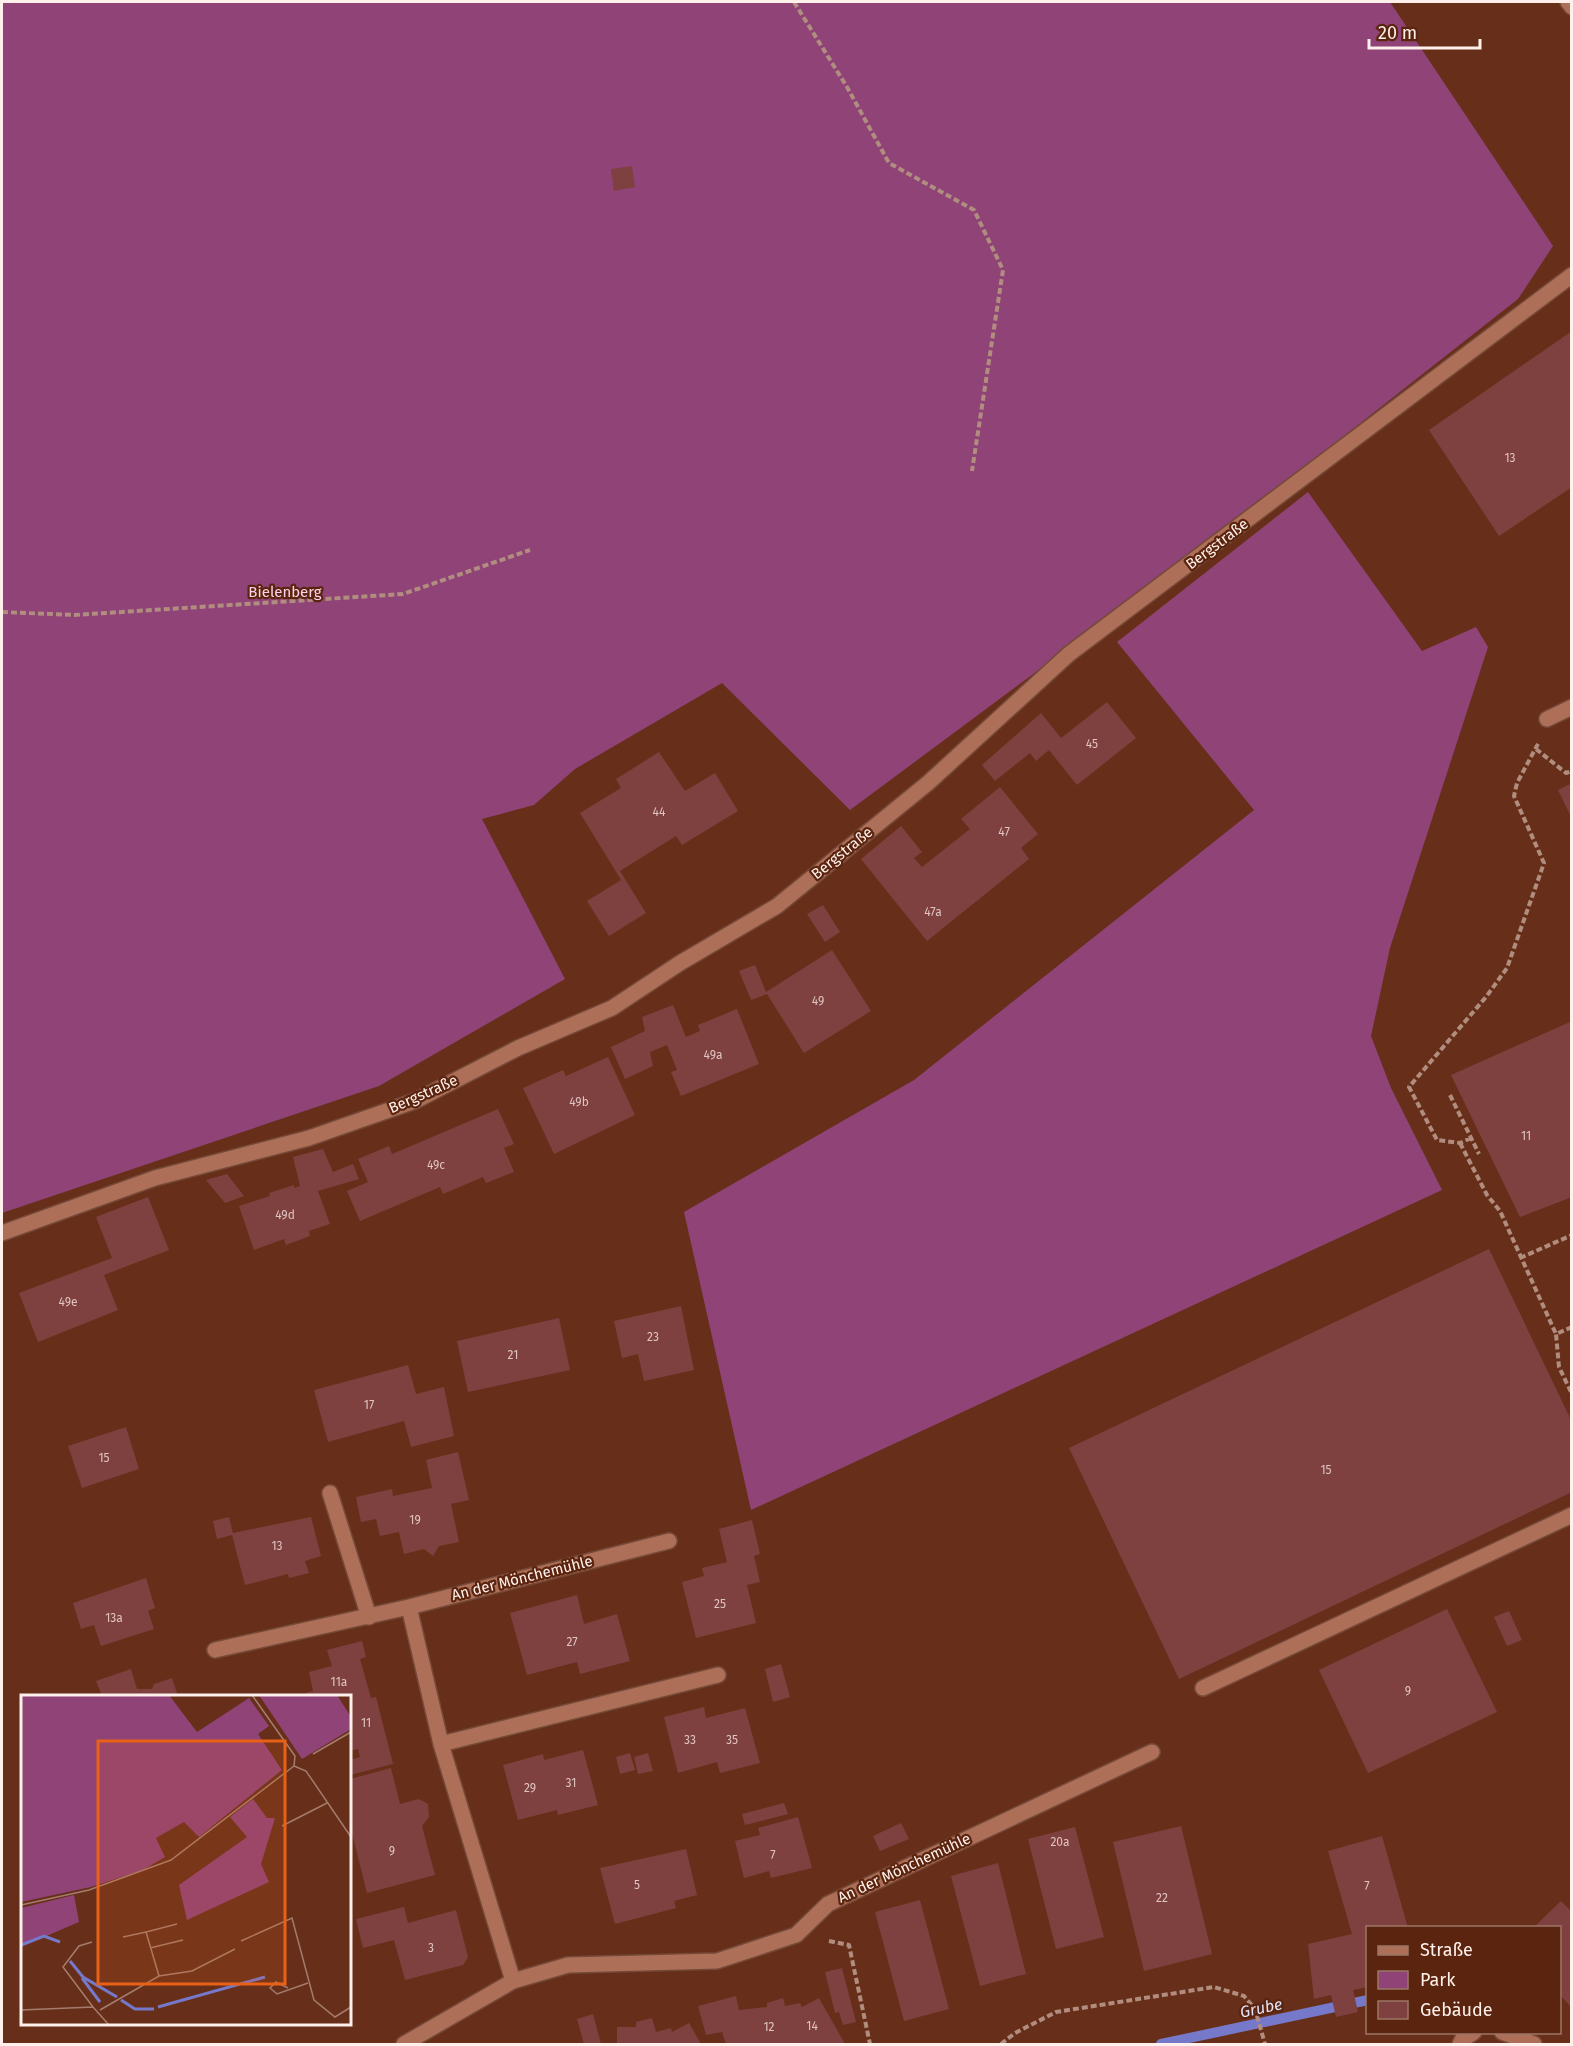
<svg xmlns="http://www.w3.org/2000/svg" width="1573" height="2046" font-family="'Fira Sans',sans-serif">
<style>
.green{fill:#8f4377}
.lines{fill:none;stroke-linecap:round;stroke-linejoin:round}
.stream{stroke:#7678ca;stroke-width:10}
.building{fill:#7f4040}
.minor-casing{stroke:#754938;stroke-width:18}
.path{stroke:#b18d7f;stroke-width:4;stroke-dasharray:6 3;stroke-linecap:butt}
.minor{stroke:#ad6f58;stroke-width:15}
.labels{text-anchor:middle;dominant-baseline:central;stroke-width:4.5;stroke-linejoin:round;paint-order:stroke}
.number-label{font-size:12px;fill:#dfc4c0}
.street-label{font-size:15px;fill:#fff0eb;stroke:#5b240e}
.park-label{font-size:15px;fill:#fed1ed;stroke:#5b240e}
.water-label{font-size:16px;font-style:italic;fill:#dfe1f8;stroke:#5b240e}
.inset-river{fill:none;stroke:#7678ca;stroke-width:3}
.inset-road{fill:none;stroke:#a47c6d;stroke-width:1.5}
.view{fill:#e96117;fill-opacity:0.15;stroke:#e96117;stroke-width:3}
.inset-edge{fill:none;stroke:#fff0eb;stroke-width:3}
</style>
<rect width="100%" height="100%" fill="#672f19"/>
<path class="green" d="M2,2H1390L1553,246L1518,299L1180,565L850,810L722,683L575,769L534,805L482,819L565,979L379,1086L2,1213Z
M1308,492L1422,651L1476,627L1488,647L1390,948L1371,1036L1391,1088L1442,1190L751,1510L684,1212L914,1080L1254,810L1117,642Z"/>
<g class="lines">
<path class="stream" d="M1161,2044L1368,2000"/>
</g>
<path class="building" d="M632,166L635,187L614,191L611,169Z
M1572,331V487L1499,536L1429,430Z
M1107,702L1136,738L1077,785L1049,750L1036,761L1030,753L995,781L982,765L1041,713L1061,738Z
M659,752L685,791L715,773L738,811L682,845L676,836L620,871L646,913L609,936L587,901L621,880L580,813L621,788L616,779Z
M1572,783V819L1558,790Z
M1000,787L1038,834L1021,848L1029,859L927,941L861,859L901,826L922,852L914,858L922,867L970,829L961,819Z
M823,905L840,932L825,942L807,914Z
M832,950L871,1011L804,1053L767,994L751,1000L739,971L755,965L766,992Z
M673,1005L686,1037L700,1031L698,1025L737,1009L759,1064L681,1096L671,1072L677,1070L667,1045L650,1052L653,1066L625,1079L611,1047L645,1031L642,1017Z
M1572,1021V1197L1520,1217L1451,1075Z
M608,1057L635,1115L554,1154L523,1088L563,1070L566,1076Z
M498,1109L514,1144L504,1148L514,1172L486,1183L483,1177L443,1194L440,1187L360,1221L347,1191L368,1182L358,1159L389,1146L392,1154Z
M323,1149L333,1172L353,1164L359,1179L318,1191L330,1224L309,1231L310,1236L286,1245L284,1239L254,1250L239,1206L270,1196L269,1193L294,1185V1188L300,1186L293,1157Z
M227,1174L244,1196L225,1203L206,1180Z
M148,1197L169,1250L104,1275L118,1310L38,1342L19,1293L112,1258L96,1217Z
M1489,1249L1572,1422V1492L1179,1679L1069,1448Z
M681,1306L694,1370L644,1381L638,1354L622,1358L614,1321Z
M559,1318L570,1370L468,1392L457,1341Z
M408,1365L416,1394L444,1387L454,1436L411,1447L404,1421L328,1442L314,1390Z
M126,1427L139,1469L82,1488L68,1446Z
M458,1452L469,1500L451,1504L459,1542L439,1546L433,1556L424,1549L404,1554L399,1532L380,1536L376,1519L361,1522L356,1497L392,1489L393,1496L432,1488L426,1460Z
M229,1517L233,1533L311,1517L321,1556L305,1561L309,1573L289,1578L288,1574L245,1585L232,1535L217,1539L213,1521Z
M752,1520L760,1554L754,1556L760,1582L747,1585L756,1623L696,1638L682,1582L704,1576L702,1568L727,1562L719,1529Z
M146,1578L155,1608L148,1611L154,1629L101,1646L94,1625L81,1629L73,1603Z
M577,1595L584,1624L617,1614L630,1661L580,1674L577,1662L527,1675L510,1613Z
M1447,1609L1497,1712L1368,1773L1319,1670Z
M1509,1611L1522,1640L1507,1646L1494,1617Z
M362,1641L366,1657L360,1659L371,1698L376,1697L393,1764L350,1775V1760L360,1757L358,1749L350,1751V1696H307L306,1693L313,1691L309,1672L332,1666L327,1650Z
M781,1664L790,1697L773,1702L765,1669Z
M131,1669L137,1689H152L154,1684L172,1678L178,1696H102L96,1681Z
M704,1707L706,1718L745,1708L760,1763L720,1773L717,1762L678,1773L664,1717Z
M583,1750L598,1805L558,1815L557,1810L518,1820L503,1765L543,1754L544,1760Z
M630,1753L635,1770L620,1774L616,1757Z
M648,1753L653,1771L638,1774L634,1757Z
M391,1768L400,1804L419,1799L428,1804L429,1817L422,1826L435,1875L367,1893L350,1825L352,1817L350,1779Z
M784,1803L788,1814L745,1825L742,1814Z
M798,1817L812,1868L771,1878L769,1871L744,1878L735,1841L760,1835L758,1828Z
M901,1823L909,1839L880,1851L873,1836Z
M1181,1826L1212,1954L1144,1971L1113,1842Z
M1075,1827L1104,1937L1056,1949L1028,1839Z
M1382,1836L1408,1928H1368V1987L1353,1990L1358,2012L1336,2017L1331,1995L1314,1999L1308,1944L1352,1934L1328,1851Z
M686,1849L697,1895L674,1901L676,1908L615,1924L600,1868Z
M998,1863L1026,1974L980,1986L951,1876Z
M920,1900L949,2009L904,2021L875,1912Z
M1561,1901L1572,1912V2008L1560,1995V1928H1533Z
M404,1907L408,1923L456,1910L468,1957L463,1965L405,1980L394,1940L363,1948L356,1919Z
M842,1968L856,2022L843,2025L839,2012L835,2013L825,1972Z
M736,1996L739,2010L767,2007V2003L783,1998L785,2006L800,2003L802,2007L819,1998L845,2044H726L722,2032L706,2035L698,2006Z
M593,2014L601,2044H584L577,2019Z
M652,2018L656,2032L671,2028L672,2032L689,2023L701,2044H617V2027H636V2022Z"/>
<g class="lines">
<g class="minor-casing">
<path id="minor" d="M1568,2L1572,7
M1547,719L1572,707
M2,1233L155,1178L309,1138L415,1101L518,1048L612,1008L680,963L777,906L928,783L1069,654L1572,275
M330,1493L369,1617
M215,1650L409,1607
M1203,1688L1572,1515
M441,1744L718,1675
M513,1981L441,1744L409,1607L669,1541
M1502,2032L1534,2044
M404,2044L513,1981L568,1965L717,1961L796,1935L828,1904L1152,1752
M1460,2044L1462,2040L1474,2032"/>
</g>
<path class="path" d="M794,2L847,87L889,163L974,210L1003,270L972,471
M2,612L74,615L403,594L530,550
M1536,749L1566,773L1572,771
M1450,1095L1479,1154
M1471,1138L1460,1143L1437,1140L1409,1087L1486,997L1507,968L1544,863L1514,796L1517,783L1539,742
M1460,1143L1487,1195L1500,1211L1556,1334
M1520,1258L1572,1235
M1572,1327L1556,1334L1559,1367L1572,1394
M829,1941L849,1945L870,2044
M1001,2044L1015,2033L1056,2012L1214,1987L1244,1996L1255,2009L1265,2044"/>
<use href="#minor" class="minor"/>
</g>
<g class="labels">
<g class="number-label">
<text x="1510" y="458">13</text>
<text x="1092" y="744">45</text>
<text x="659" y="812">44</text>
<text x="1004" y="832">47</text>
<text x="933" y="912">47a</text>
<text x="818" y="1001">49</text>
<text x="713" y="1055">49a</text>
<text x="579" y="1102">49b</text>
<text x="1526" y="1136">11</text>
<text x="436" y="1165">49c</text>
<text x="285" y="1215">49d</text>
<text x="68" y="1302">49e</text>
<text x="653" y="1337">23</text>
<text x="513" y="1355">21</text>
<text x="369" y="1405">17</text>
<text x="104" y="1458">15</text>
<text x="1326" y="1470">15</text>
<text x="415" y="1520">19</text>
<text x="277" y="1546">13</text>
<text x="720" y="1604">25</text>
<text x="114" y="1618">13a</text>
<text x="572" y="1642">27</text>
<text x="339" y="1682">11a</text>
<text x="1408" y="1691">9</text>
<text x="366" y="1723">11</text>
<text x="690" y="1740">33</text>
<text x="732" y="1740">35</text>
<text x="571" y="1783">31</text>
<text x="530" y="1788">29</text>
<text x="1060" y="1842">20a</text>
<text x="392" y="1851">9</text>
<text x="773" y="1855">7</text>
<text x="637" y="1885">5</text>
<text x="1367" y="1886">7</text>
<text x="1162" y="1898">22</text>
<text x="431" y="1948">3</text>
<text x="812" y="2026">14</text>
<text x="769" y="2027">12</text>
</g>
<g class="street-label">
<text transform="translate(1217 544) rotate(-37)">Bergstraße</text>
<text transform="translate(842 853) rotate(-39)">Bergstraße</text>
<text transform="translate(423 1094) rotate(-24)">Bergstraße</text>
<text transform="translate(522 1578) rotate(-14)">An der Mönchemühle</text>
<text transform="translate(904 1868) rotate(-25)">An der Mönchemühle</text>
</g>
<g class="park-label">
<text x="285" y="592">Bielenberg</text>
</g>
<g class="water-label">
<text transform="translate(1261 2008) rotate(-12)">Grube</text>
</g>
</g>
<g transform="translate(21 1695)">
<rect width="330" height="330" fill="#672f19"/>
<path d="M0,0H148L176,37L228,3L248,31L237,39L261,75L178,142L163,127L135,143L144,162L122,175L70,192L0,207ZM238,0H316L330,22V34L281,64ZM232,104L246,123H254L240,169L248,187L166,225L158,190L226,142L209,122ZM53,200L58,227L0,252V213Z" fill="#8f4377"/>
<path class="inset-river" d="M0,250L23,241L39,247M49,266L62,282L96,302M61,283L79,307M100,305L114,314H133M137,312L244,282"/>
<path class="inset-road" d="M231,0L274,61L273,71L285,76L330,142M292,59L330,37M261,131L306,108M0,210L68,195L150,165L273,71M102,242L125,237M220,246L271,223L293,305L314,322L330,312M71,247L58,251L42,272L72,312M129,253L162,245M138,281L125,237L156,229M267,293L255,287L249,293L256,299L287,288M0,315L72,312L88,330M79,315L138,281L171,276L214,254"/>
<path class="view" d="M77,46H264V289H77Z"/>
<rect width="330" height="330" class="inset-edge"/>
</g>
<rect width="1573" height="2046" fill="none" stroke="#fff0eb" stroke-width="6"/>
<rect x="1366" y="1926" width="195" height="108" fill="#5b240e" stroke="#9d7666" stroke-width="1.5"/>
<rect x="1378" y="1946" width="30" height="9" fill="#ad6f58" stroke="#9d7666" stroke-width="1.5"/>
<text x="1420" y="1956" font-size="18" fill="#fff0eb">Straße</text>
<rect x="1378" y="1971" width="30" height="18" fill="#8f4377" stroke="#9d7666" stroke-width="1.5"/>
<text x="1420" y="1986" font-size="18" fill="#fff0eb">Park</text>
<rect x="1378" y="2001" width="30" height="18" fill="#7f4040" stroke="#9d7666" stroke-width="1.5"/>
<text x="1420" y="2016" font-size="18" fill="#fff0eb">Gebäude</text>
<path d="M1369 39v9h111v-9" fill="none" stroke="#fff0eb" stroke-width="3"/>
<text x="1378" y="39" font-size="18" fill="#fff0eb" stroke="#5b240e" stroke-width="4.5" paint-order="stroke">20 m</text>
</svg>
